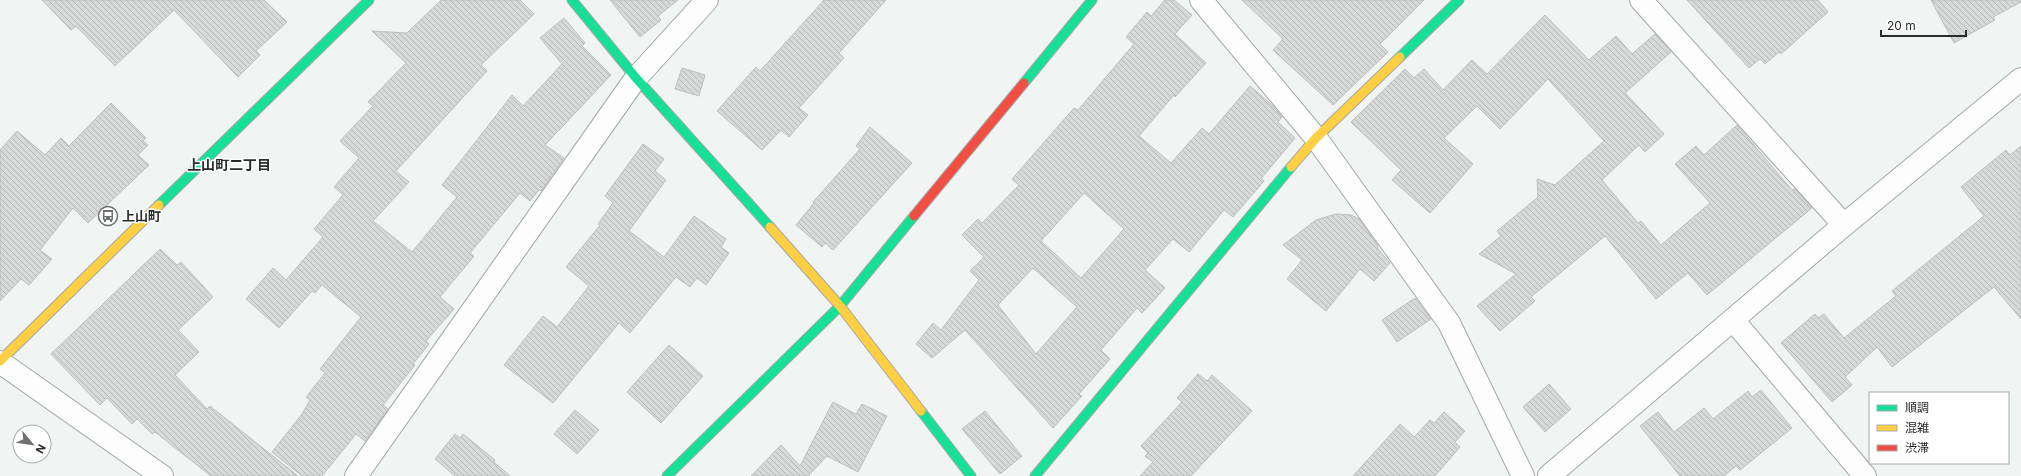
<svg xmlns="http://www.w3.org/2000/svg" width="2021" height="476" font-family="Inter,'Noto Sans JP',sans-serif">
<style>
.building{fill:url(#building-back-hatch);stroke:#bdc0c0;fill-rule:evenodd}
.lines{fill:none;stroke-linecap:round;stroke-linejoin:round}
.street-casing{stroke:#a4a7a7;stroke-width:24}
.fast-casing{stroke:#a4a7a7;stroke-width:11}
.slow-casing{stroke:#a4a7a7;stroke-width:11}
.jam-casing{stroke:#a4a7a7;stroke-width:11}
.street{stroke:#fdfdfd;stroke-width:22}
.fast{stroke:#16e098;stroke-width:9}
.slow{stroke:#ffcf43;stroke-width:9}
.jam{stroke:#f24e42;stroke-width:9}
.labels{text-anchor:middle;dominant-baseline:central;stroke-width:3;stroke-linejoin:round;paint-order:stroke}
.poi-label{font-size:13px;font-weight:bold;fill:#282b2a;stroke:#fff;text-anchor:start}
.neighbourhood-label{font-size:14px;font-weight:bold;fill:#282b2a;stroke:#fff}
</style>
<defs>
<pattern id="building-back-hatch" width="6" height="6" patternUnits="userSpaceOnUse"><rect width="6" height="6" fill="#d6d9d8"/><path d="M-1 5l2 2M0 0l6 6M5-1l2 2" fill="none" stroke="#b8baba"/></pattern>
</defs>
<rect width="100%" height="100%" fill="#f0f4f3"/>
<path class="building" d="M42,0H264L287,22L256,51L260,55L238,77L174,10L115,66L76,26L71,30Z
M441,0H520L534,14L481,65L487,71L396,171L409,182L373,221L412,252L457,197L442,185L512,95L523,106L562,64L540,38L564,18L585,43L582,46L611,75L545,145L564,158L541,191L539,190L530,201L520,193L470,253L474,256L440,297L454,309L426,341L429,344L413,364L415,365L383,405L388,409L365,441L356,434L322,476H302L272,452L302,414L310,400L306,397L325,373L320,369L361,317L322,285L315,293L312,291L279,328L246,299L273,268L286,280L323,237L314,229L343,195L334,187L359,158L340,141L373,106L368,102L406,63L372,31L407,33Z
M610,0H678L658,16L661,20L640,37Z
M824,0H886L839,53L844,58L799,108L808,115L789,137L781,130L762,150L717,111L756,67L760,71Z
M1165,0H1174L1192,15L1175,34L1206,63L1175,97L1174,95L1139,136L1171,163L1202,128L1209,134L1250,86L1272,105L1282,117L1278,122L1295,138L1261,179L1264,181L1233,217L1224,210L1189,252L1173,239L1145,270L1165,288L1142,313L1137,308L1101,350L1110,359L1079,394L1082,396L1053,428L965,330L932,358L916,344L933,323L941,330L979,280L970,271L984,257L962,235L978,219L982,223L1019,185L1012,179L1074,108L1078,110L1134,44L1126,37L1147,12L1151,16ZM1084,193L1124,229L1081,278L1041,241ZM1033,268L1077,307L1036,354L998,305Z
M1242,0H1424L1380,44L1388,52L1333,105L1273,50L1283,39Z
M1687,0H1818L1828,12L1781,54L1779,52L1765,64L1760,59L1749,68Z
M1931,0H2021V2L1993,17L1995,20L1954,43Z
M1545,15L1589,60L1616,36L1632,54L1655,34L1671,52L1625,93L1664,134L1645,152L1639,145L1602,180L1638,223L1641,221L1661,245L1710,203L1675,164L1696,146L1704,155L1737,125L1792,190L1795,189L1812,208L1707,295L1688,273L1656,299L1605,236L1531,297L1535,301L1500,331L1477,306L1516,274L1479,254L1501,236L1497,231L1538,197L1537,179L1555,185L1604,141L1548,79L1500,129L1477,106L1444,138L1473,164L1430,213L1392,180L1401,170L1351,122L1405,69L1414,78L1424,69L1443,90L1472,60L1487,74Z
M682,68L705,75L699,96L675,89Z
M111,103L146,138L143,141L148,145L138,155L149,165L88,223L73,208L40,250L52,259L29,285L21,279L0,301V150L17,131L45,155L61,138L69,146Z
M870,127L912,163L833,250L825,243L822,247L796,225L814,203L813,202L860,149L856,146Z
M643,144L664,159L655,171L666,180L629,231L664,257L694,216L726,239L721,247L729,253L706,285L697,278L690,287L676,277L630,333L619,323L553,403L504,365L543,316L557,327L589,286L566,267L600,225L598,224L613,203L605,196Z
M2021,146V319L1994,287L1892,367L1877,347L1845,377L1852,385L1832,402L1781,343L1815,314L1818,318L1824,314L1844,338L1896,296L1892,291L1984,216L1961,187L2006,150L2010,155Z
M1336,214L1351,215L1359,219L1378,246L1377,248L1390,263L1374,281L1360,269L1326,311L1287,279L1302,260L1283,245L1316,220Z
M160,249L177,265L181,262L213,297L178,330L199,352L175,375L207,409L210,406L298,476H211L155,432L152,434L137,419L132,424L107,398L100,405L51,354Z
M1415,298L1431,319L1397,342L1382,320Z
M669,345L703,376L661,423L627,392Z
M1198,374L1207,381L1212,375L1252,411L1191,476H1140L1153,462L1145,456L1148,453L1141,446L1182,402L1177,398Z
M1549,384L1571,409L1545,432L1523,407Z
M1761,390L1792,428L1740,470L1736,466L1724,476H1680L1640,426L1658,412L1674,432L1704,408L1713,419L1748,391L1752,397Z
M833,402L856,414L862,404L887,416L858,472L827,456L809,475L810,476H751L781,445L800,466Z
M575,410L599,430L577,454L554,434Z
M985,411L1022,456L1000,474L962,429Z
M1444,412L1465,431L1455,442L1460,447L1435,476H1353L1400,424L1414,437L1430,420L1434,423Z
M455,434L460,438L463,434L495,460L494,462L510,476H455L435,459Z"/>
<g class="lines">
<g class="street-casing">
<path id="street" d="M1201,0L1316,138L1449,323L1523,476
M1641,0L1844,225
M1733,320L1865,476
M0,362L162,476
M356,476L636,78L707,0
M1549,476L1844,225L2021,79"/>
</g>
<g class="fast-casing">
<path id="fast" d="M572,0L636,78L770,227
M1400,57L1459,0
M1024,83L1092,0
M159,205L369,0
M921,411L971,476
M667,476L840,306L914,216
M1035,476L1291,167"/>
</g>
<g class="slow-casing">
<path id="slow" d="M1291,167L1316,138L1400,57
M770,227L840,306L921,411
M0,361L159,205"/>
</g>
<g class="jam-casing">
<path id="jam" d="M914,216L1024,83"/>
</g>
<use href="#street" class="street"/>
<use href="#fast" class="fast"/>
<use href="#slow" class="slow"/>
<use href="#jam" class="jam"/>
</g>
<defs>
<g id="bus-ring" transform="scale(1)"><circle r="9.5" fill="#fff" stroke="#6e7170" stroke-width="1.5"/><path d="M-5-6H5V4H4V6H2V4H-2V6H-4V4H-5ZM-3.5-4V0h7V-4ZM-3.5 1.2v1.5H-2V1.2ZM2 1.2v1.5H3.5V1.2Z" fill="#6e7170"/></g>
</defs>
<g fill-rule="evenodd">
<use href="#bus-ring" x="108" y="216"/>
</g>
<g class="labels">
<g class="poi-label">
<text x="122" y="216">上山町</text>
</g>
<g class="neighbourhood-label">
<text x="229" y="164">上山町二丁目</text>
</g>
</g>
<rect x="1869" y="392" width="140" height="72" fill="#ffffff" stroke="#a9aaaa"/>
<rect x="1877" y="405" width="20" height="6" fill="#16e098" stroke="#a9aaaa"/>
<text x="1905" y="412" font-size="12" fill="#282b2a">順調</text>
<rect x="1877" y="425" width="20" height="6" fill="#ffcf43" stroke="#a9aaaa"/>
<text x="1905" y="432" font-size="12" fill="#282b2a">混雑</text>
<rect x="1877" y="445" width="20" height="6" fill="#f24e42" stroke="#a9aaaa"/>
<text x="1905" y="452" font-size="12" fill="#282b2a">渋滞</text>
<g transform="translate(32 444) rotate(119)"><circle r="19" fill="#ffffff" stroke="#a9aaaa"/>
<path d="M0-3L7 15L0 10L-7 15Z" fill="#6e7170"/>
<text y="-6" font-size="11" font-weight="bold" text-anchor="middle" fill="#282b2a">N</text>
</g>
<path d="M1881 30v6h85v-6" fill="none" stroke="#282b2a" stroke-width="2"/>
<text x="1887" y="30" font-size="12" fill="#282b2a" stroke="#ffffff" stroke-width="3" paint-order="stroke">20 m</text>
</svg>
